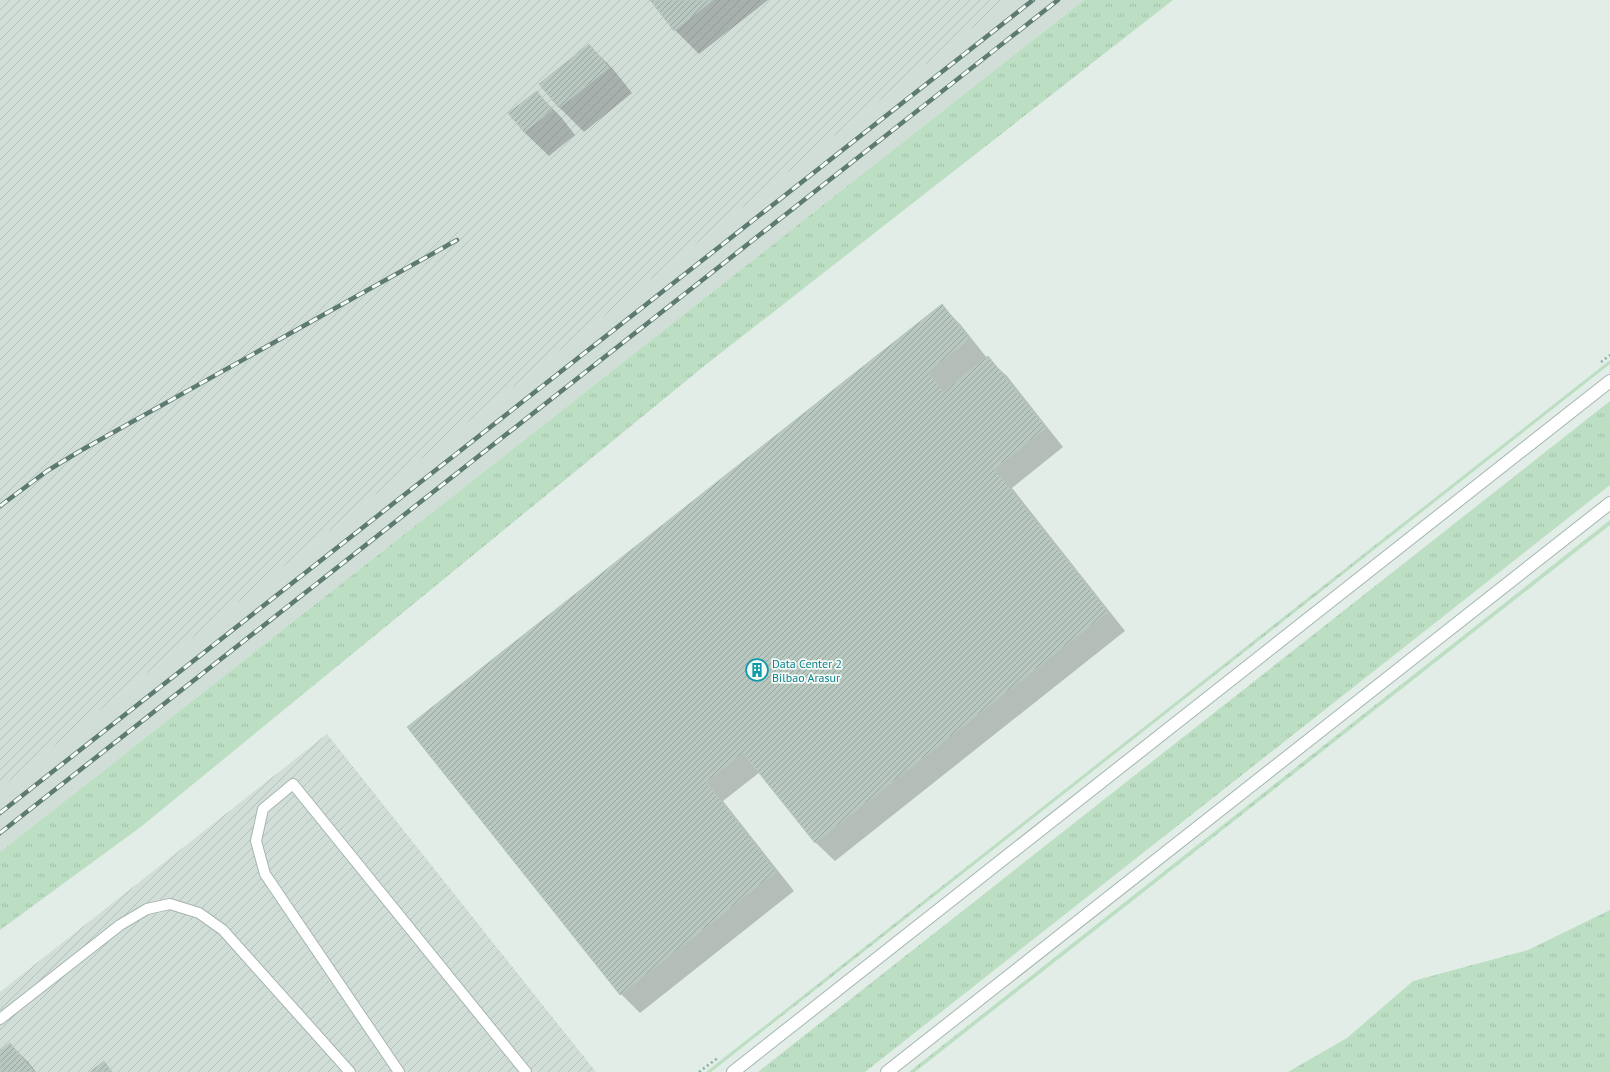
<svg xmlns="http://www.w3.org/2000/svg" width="1610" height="1072" font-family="'PT Sans',sans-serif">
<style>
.built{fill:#d1ddd7}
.industrial{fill:url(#industrial-furrows)}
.grass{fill:url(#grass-tufts)}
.shadow{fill:#0003}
.building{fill:url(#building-hatch);stroke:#b5c7bf}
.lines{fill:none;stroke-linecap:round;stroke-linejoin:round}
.lane-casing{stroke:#a5b6af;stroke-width:12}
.street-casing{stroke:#a5b6af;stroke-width:14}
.path{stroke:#83b2a0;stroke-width:2.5;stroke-dasharray:2 3;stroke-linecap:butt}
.lane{stroke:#fff;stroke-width:10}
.street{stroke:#fff;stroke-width:12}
.rail-casing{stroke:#5d7b71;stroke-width:4.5}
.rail{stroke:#f4faf6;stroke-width:3;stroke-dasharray:9;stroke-linecap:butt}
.labels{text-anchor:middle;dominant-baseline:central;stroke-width:3.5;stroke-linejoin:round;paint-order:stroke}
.culture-label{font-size:12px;fill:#0d838f;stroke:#f4faf6;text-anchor:start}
</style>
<defs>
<pattern id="industrial-furrows" width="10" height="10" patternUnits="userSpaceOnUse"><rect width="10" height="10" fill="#d1ddd7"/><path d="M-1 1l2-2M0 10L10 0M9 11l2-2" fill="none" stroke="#b3bfb9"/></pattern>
<pattern id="grass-tufts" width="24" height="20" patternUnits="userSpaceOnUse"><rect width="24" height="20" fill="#bcdfc3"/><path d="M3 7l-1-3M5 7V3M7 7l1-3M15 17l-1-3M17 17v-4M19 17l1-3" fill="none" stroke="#a1c0a8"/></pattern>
<pattern id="building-hatch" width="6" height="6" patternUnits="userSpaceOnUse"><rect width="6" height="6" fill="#b8c8c1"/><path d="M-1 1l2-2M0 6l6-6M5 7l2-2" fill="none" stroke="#95a49e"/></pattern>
</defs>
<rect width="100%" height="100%" fill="#e3ede8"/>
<path class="built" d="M1008,0H1084L0,852V788Z"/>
<path class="industrial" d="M0,0H1008L0,788Z
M327,734L596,1072H0V992Z"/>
<path class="grass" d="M1084,0H1173L703,367L142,826L0,930V852Z
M1610,360V364L711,1072H706Z
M1610,401V485L865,1072H758Z
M1610,520V525L915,1072H909Z
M1610,910V1072H1288L1347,1038L1413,981L1528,950Z"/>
<path class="shadow" d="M651,0H768L699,54L675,30Z
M589,45L613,69L632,93L584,132L559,107Z
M536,92L561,117L575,135L549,156L524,132Z
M942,306L960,324L987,358L1007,376L1063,447L1012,488L1125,631L835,861L816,843L760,772L723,801L794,891L640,1013L621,994L409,728Z
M10,1044L29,1063L36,1072H0V1053Z"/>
<path class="building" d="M650,0H713L674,31Z
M589,44L609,68L559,108L539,84Z
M537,91L552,110L524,132L508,113Z
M942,304L970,339L928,372L943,392L988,356L1046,428L994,469L1108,612L815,843L743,753L706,782L776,872L620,995L407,727Z
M10,1043L34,1072H0V1051Z
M104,1061L112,1072H90Z"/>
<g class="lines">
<g class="lane-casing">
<path id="lane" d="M0,1019L120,925L147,909L170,904L199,913L223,930L350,1072
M399,1072L265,874L256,841L263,809L293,784L526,1072"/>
</g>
<g class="street-casing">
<path id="street" d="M733,1072L1610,381
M887,1072L1610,503"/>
</g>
<path class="path" d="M1601,362L1610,355
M699,1072L719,1057"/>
<use href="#lane" class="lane"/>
<use href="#street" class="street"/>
<g class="rail-casing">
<path id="rail" d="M0,506L47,471L80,451L457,240
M0,813L1033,0
M0,833L1058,0"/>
</g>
<use href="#rail" class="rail"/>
</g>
<defs>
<g id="building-ring" transform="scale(1.15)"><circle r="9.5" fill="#f4faf6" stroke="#0f9aa8" stroke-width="1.5"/><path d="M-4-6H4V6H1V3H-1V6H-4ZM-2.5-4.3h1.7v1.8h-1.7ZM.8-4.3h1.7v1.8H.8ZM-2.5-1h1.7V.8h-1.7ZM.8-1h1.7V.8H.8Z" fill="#0f9aa8"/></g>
</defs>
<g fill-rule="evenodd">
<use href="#building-ring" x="757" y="670"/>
</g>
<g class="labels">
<g class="culture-label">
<text x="772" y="663">Data Center 2<tspan x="772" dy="14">Bilbao Arasur</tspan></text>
</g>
</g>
</svg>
